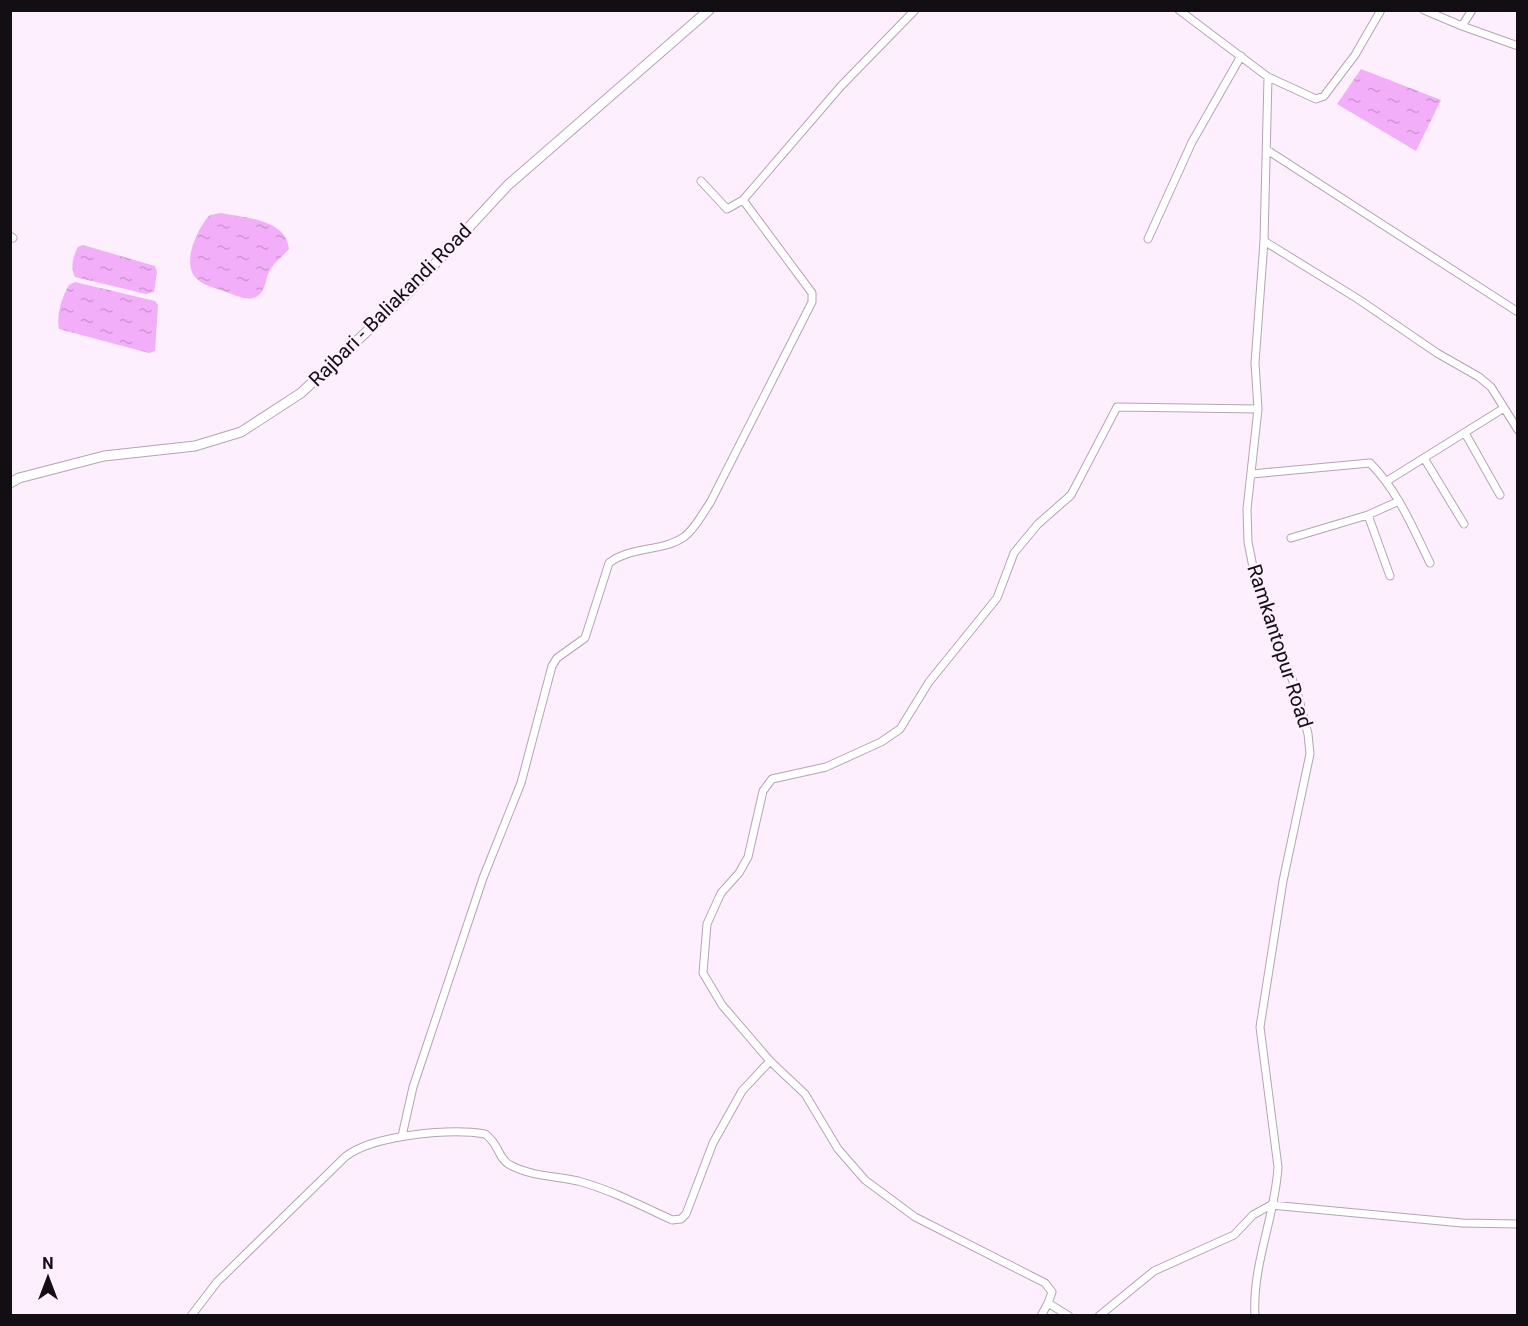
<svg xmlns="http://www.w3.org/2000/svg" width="1528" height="1326" font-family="Roboto,sans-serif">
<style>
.water{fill:url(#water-ripples)}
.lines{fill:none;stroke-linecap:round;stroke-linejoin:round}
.street-casing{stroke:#b4a4b5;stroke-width:9}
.secondary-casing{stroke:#b4a4b5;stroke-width:11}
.street{stroke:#fff;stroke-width:7}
.secondary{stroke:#fff;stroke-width:9}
.labels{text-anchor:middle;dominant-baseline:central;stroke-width:5;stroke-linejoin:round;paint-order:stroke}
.street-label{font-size:20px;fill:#130e14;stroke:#fdeffe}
</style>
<defs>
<pattern id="water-ripples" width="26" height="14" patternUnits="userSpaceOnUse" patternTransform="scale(1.5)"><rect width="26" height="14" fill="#f2aef8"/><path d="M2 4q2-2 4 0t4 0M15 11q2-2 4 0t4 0" fill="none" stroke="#cf94d4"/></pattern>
</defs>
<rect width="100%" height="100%" fill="#fdeffe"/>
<path class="water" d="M1361,69L1441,100L1416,151L1337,104Z
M221,213C245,218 286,219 289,249C282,257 273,263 268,274C265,283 265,292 256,297C247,301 237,296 229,293C219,289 203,286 196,278C181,263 198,227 210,215Z
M83,245L155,266L157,272L154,292L146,294L75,277C70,268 73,256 78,247Z
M75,282L155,301L158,305L155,351L149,353L59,329C56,315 62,297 69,285Z"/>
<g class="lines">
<g class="street-casing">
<path id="street" d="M1179,10L1268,77L1316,99L1324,96L1355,55L1381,10
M1424,10L1462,26L1472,10
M1462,26L1518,46
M1267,150L1518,312
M701,181L727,209L743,200
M10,236L13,238
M1148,239L1192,142L1241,56
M1264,241L1358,299L1437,353L1479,377L1491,387L1518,430
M1465,433L1500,495
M1424,458L1464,524
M1252,474L1370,463C1398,491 1413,528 1430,563
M1387,481L1504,408
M1368,515L1390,576
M1291,538L1368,515L1399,501
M770,1061L805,1094L838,1149L865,1180L915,1217L1045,1283L1052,1292L1048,1303
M402,1136L413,1087L483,878L521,783L552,666L557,658L585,638L609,563C631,546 662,552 684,537C695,529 702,514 710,503L812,302V293L743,200L841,86L915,10
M191,1316L217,1282L345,1157C372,1135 451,1128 485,1134C499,1143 498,1159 510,1165C530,1176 556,1176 578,1181C611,1190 642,1206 672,1220L681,1219L686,1214L713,1143L742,1091L770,1061L722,1005L703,973L707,924L721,893L739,873L748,857L763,791L772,779L826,767L881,742L900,729L929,682L997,598L1014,553L1038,524L1071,495L1117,407L1258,409
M1041,1316L1048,1303L1069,1316
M1099,1316L1154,1271L1234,1235L1253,1215L1271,1205L1462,1223L1518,1224
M1255,1316C1252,1264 1275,1218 1278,1167L1260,1027L1283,881L1310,754L1308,734L1298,696L1253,567L1248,542L1247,509L1258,409L1255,363L1264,241L1268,77"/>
</g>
<g class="secondary-casing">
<path id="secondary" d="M10,483L19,478L104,456L195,446L241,432L301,393L408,293L508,185L709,10"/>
</g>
<use href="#street" class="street"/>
<use href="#secondary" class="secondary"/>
</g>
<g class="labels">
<g class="street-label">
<text transform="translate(390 305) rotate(-45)">Rajbari - Baliakandi Road</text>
<text transform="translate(1280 646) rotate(72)">Ramkantopur Road</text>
</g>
</g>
<rect width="1528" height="1326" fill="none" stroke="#130e14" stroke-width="24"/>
<g transform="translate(48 1278)" stroke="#fdeffe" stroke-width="4.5" paint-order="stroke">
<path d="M0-4.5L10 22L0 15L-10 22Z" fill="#130e14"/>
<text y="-9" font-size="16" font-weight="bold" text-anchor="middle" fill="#130e14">N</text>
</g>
</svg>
